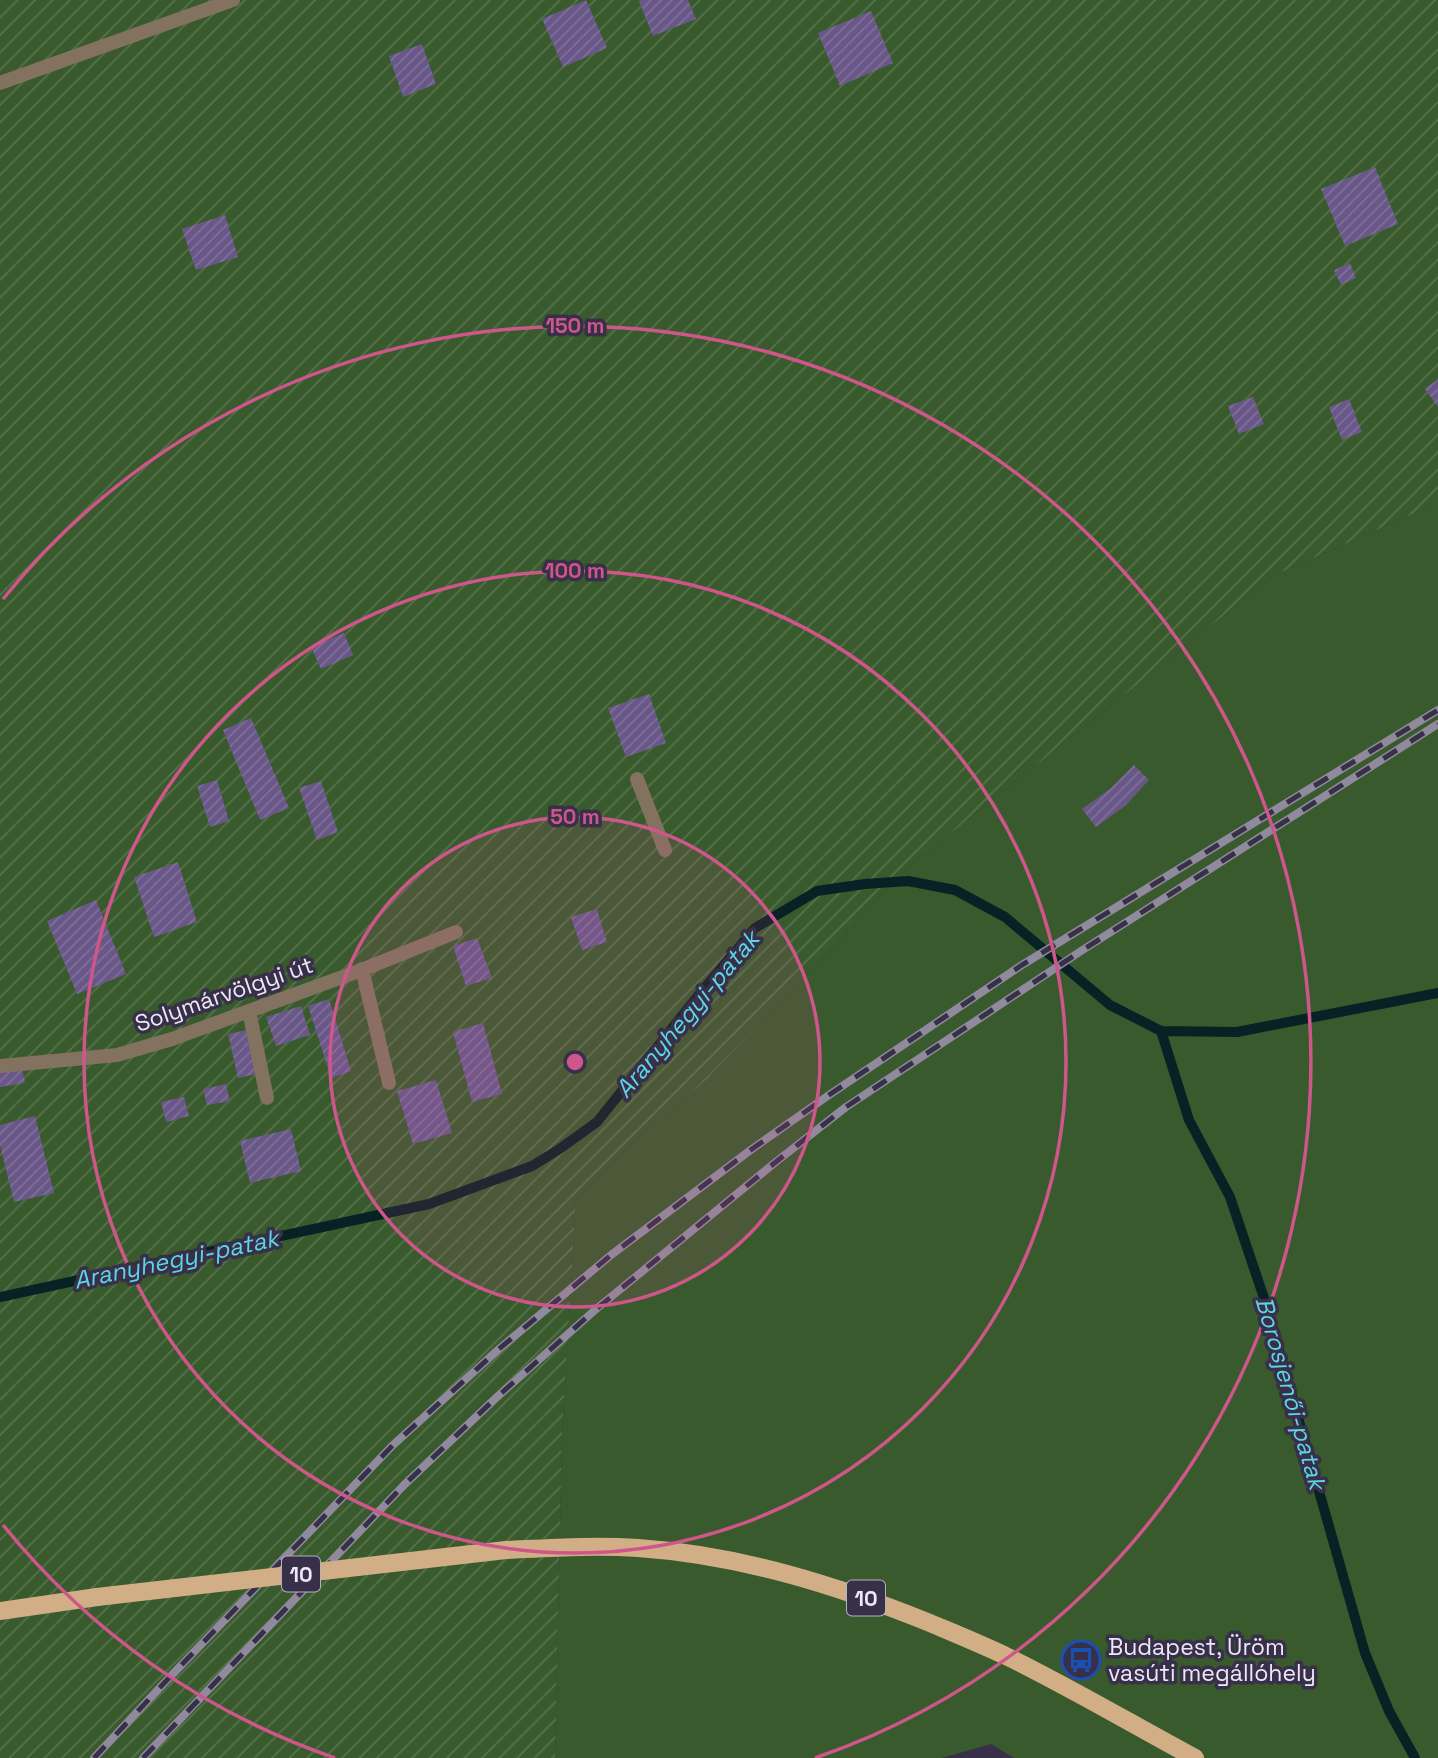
<svg xmlns="http://www.w3.org/2000/svg" width="1438" height="1758" font-family="'Space Grotesk',sans-serif">
<style>
.grass{fill:#395a2d}
.garden{fill:url(#garden-furrows)}
.lines{fill:none;stroke-linecap:round;stroke-linejoin:round}
.stream{stroke:#082125;stroke-width:10}
.building{fill:url(#building-hatch)}
.service{stroke:#83725f;stroke-width:14}
.minor{stroke:#83725f;stroke-width:14}
.primary{stroke:#d2ae86;stroke-width:18}
.rail-casing{stroke:#918a9e;stroke-width:8}
.rail{stroke:#382f48;stroke-width:5;stroke-dasharray:16;stroke-linecap:butt}
.primary-bridge{stroke:#d2ae86;stroke-width:18}
.ring{fill:none;stroke:#cf568a;stroke-width:3.5}
.labels{text-anchor:middle;dominant-baseline:central;stroke-width:7;stroke-linejoin:round;paint-order:stroke}
.shield{fill:#382f48;stroke:#b7b0c3;stroke-width:2}
.shield-label{font-size:21px;font-weight:bold;fill:#ede8f8}
.street-label{font-size:23px;fill:#ede8f8;stroke:#382f48}
.poi-label{font-size:23px;fill:#ede8f8;stroke:#382f48;text-anchor:start}
.water-label{font-size:24px;font-style:italic;fill:#5dd6e8;stroke:#382f48}
.centre{fill:#cf568a;stroke:#382f48;stroke-width:3.5}
.ring-label{font-size:21px;text-anchor:middle;font-weight:bold;fill:#cf568a;stroke:#382f48;stroke-width:7;stroke-linejoin:round;paint-order:stroke}
</style>
<defs>
<pattern id="garden-furrows" width="10" height="10" patternUnits="userSpaceOnUse" patternTransform="scale(1.75)"><rect width="10" height="10" fill="#395a2d"/><path d="M-1 1l2-2M0 10L10 0M9 11l2-2" fill="none" stroke="#56724c"/></pattern>
<pattern id="building-hatch" width="6" height="6" patternUnits="userSpaceOnUse" patternTransform="scale(1.75)"><rect width="6" height="6" fill="#695788"/><path d="M-1 1l2-2M0 6l6-6M5 7l2-2" fill="none" stroke="#7f6f9a"/></pattern>
</defs>
<rect width="100%" height="100%" fill="#382f48"/>
<path class="grass" d="M1438,503V1758H1014L991,1744L942,1758H555L562,1436L576,1200L630,1145L706,1080L911,865L1273,576Z"/>
<path class="garden" d="M0,0H1438V503L1273,576L911,865L706,1080L630,1145L576,1200L562,1436L555,1758H0Z"/>
<g class="lines">
<path class="stream" d="M1161,1031L1189,1120L1230,1197L1264,1298L1365,1653L1389,1711L1415,1758
M0,1297L429,1204L532,1166L558,1150L597,1122L697,997L755,928L817,891L865,884L908,881L955,890L1005,917L1110,1005L1161,1031L1237,1032L1438,993"/>
</g>
<path class="building" d="M586,0L607,48L563,67L542,19Z
M642,0H688L696,19L653,36L639,1Z
M871,11L893,63L840,86L818,33Z
M422,44L436,84L403,97L389,56Z
M1375,167L1398,224L1345,246L1321,189Z
M225,215L238,257L196,270L182,229Z
M1350,263L1356,278L1341,285L1334,270Z
M1438,379V407L1425,389Z
M1253,397L1264,424L1239,434L1228,406Z
M1349,399L1362,432L1342,440L1329,407Z
M344,633L353,655L321,669L311,647Z
M649,694L666,743L626,757L608,708Z
M251,718L289,808L260,820L223,730Z
M1134,765L1149,780L1125,806L1096,827L1082,809L1111,788Z
M217,780L229,821L210,827L197,786Z
M321,781L338,832L317,840L299,788Z
M178,862L197,922L154,937L134,877Z
M96,900L126,974L77,994L47,921Z
M597,909L607,942L582,950L571,917Z
M477,938L492,978L466,986L453,946Z
M329,999L351,1071L331,1078L308,1006Z
M301,1006L310,1035L276,1046L266,1017Z
M483,1023L502,1094L472,1102L453,1032Z
M247,1030L257,1074L238,1078L228,1034Z
M22,1068L25,1083L0,1087V1072Z
M436,1080L452,1133L413,1144L397,1091Z
M226,1084L230,1101L207,1105L203,1089Z
M184,1097L189,1116L166,1122L161,1102Z
M35,1116L54,1193L14,1202L0,1145V1125Z
M291,1129L301,1171L250,1183L240,1141Z"/>
<g class="lines">
<path class="service" d="M637,779L665,850
M362,969L389,1083
M249,1011L267,1098"/>
<path class="minor" d="M0,83L233,0
M0,1066L117,1055L172,1039L359,971L456,932"/>
<path class="primary" d="M506,1550C550,1548 594,1545 638,1548C740,1555 836,1585 930,1623C956,1634 983,1645 1008,1657C1071,1688 1132,1724 1195,1758
M0,1611L97,1597"/>
<g class="rail-casing">
<path id="rail" d="M94,1758L167,1680L393,1445L499,1349L611,1255L752,1149L829,1095L1022,965L1438,710
M143,1758L404,1485L497,1397L595,1310L777,1161L846,1107L1081,951L1438,724"/>
</g>
<use href="#rail" class="rail"/>
<path class="primary-bridge" d="M97,1597L506,1550"/>
</g>
<circle cx="575" cy="1062" r="245" fill="#cf568a" fill-opacity=".12"/>
<g class="ring">
<circle cx="575" cy="1062" r="245"/>
<circle cx="575" cy="1062" r="491"/>
<path d="M335 1758A736 736 0 0 1 3 1525M3 599A736 736 0 1 1 815 1758"/>
</g>
<defs>
<g id="bus-ring" transform="scale(2.0125)"><circle r="9.5" fill="#382f48" stroke="#1a4fb4" stroke-width="1.5"/><path d="M-5-6H5V4H4V6H2V4H-2V6H-4V4H-5ZM-3.5-4V0h7V-4ZM-3.5 1.2v1.5H-2V1.2ZM2 1.2v1.5H3.5V1.2Z" fill="#1a4fb4"/></g>
</defs>
<g fill-rule="evenodd">
<use href="#bus-ring" x="1081" y="1660"/>
</g>
<g class="labels">
<g class="shield">
<rect x="282" y="1556.5" width="38" height="35" rx="5"/>
<rect x="847" y="1580.5" width="38" height="35" rx="5"/>
</g>
<g class="shield-label">
<text x="301" y="1574">10</text>
<text x="866" y="1598">10</text>
</g>
<g class="street-label">
<text transform="translate(224 994) rotate(-19)">Solymárvölgyi út</text>
</g>
<g class="poi-label">
<text x="1108" y="1647">Budapest, Üröm<tspan x="1108" dy="26">vasúti megállóhely</tspan></text>
</g>
<g class="water-label">
<text transform="translate(687 1014) rotate(-50)">Aranyhegyi-patak</text>
<text transform="translate(176 1259) rotate(-12)">Aranyhegyi-patak</text>
<text transform="translate(1291 1393) rotate(74)">Borosjenői-patak</text>
</g>
</g>
<circle cx="575" cy="1062" r="10" class="centre"/>
<g class="ring-label">
<text x="575" y="333">150 m</text>
<text x="575" y="578">100 m</text>
<text x="575" y="824">50 m</text>
</g>
</svg>
